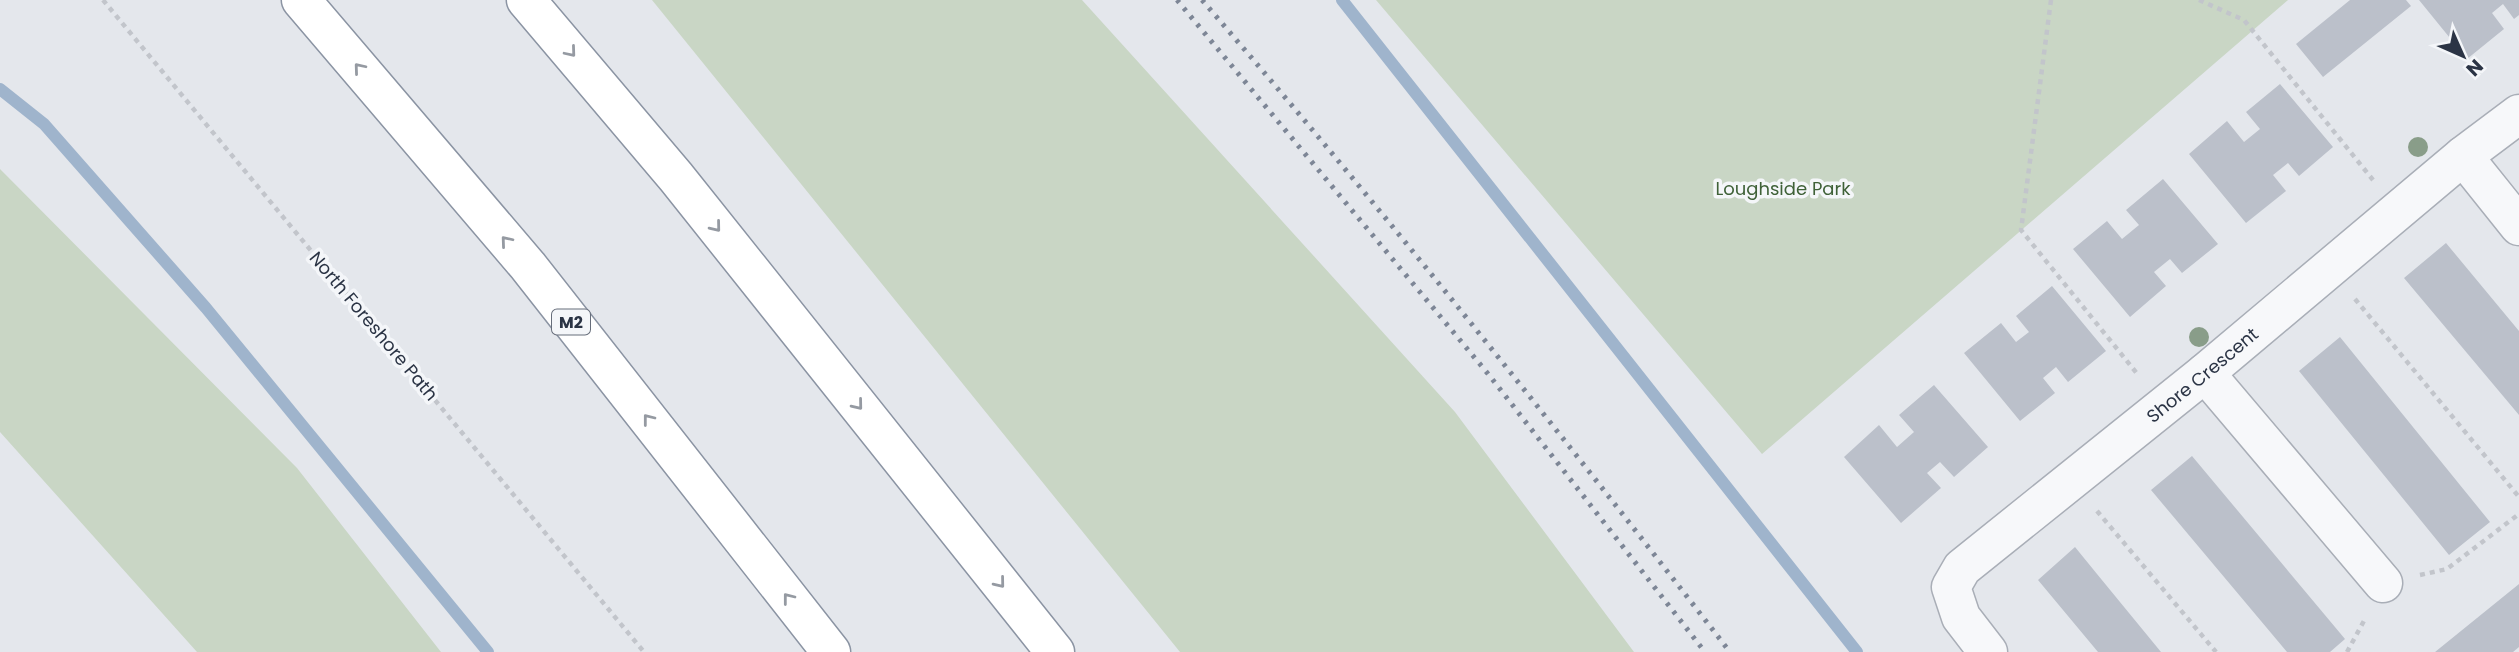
<svg xmlns="http://www.w3.org/2000/svg" width="2519" height="652" font-family="Poppins,sans-serif">
<style>
.green{fill:#c9d6c5}
.lines{fill:none;stroke-linecap:round;stroke-linejoin:round}
.stream{stroke:#9fb4cc;stroke-width:12}
.building{fill:#bbc0ca}
.minor-casing{stroke:#a9aeb7;stroke-width:41}
.highway-casing{stroke:#8b94a3;stroke-width:41}
.path{stroke:#c2c5cb;stroke-width:4.5;stroke-dasharray:5 5;stroke-linecap:butt}
.minor{stroke:#f7f8fa;stroke-width:38}
.highway{stroke:#fff;stroke-width:38}
.rail{stroke:#7d8696;stroke-width:5;stroke-dasharray:3.5 7;stroke-linecap:butt}
.tree{fill:#899d89}
.oneway{stroke:#959aa2}
.labels{text-anchor:middle;dominant-baseline:central;stroke-width:7;stroke-linejoin:round;paint-order:stroke}
.shield{fill:#f4f6f9;stroke:#676e7b;stroke-width:2}
.shield-label{font-size:16px;font-weight:bold;fill:#2b3445}
.park-label{font-size:18px;fill:#3f6138;stroke:#f4f6f9}
.street-label{font-size:18px;fill:#2b3445;stroke:#f4f6f9}
</style>
<rect width="100%" height="100%" fill="#e4e7ec"/>
<path class="green" d="M652,0H1082L1455,412L1634,652H1180Z
M1376,0H2288L1762,454Z
M0,169L297,468L441,652H197L0,432Z"/>
<g class="lines">
<path class="stream" d="M1342,0L1857,652
M0,89L44,124L206,308L488,652"/>
</g>
<path class="building" d="M2350,0H2406L2411,6L2323,77L2296,44Z
M2419,0H2519V15L2514,19L2503,4L2492,13L2504,29L2467,59Z
M2280,84L2333,147L2299,176L2288,163L2273,175L2286,191L2246,223L2189,154L2227,121L2244,142L2260,129L2246,112Z
M2163,179L2218,244L2182,273L2170,259L2154,272L2166,286L2130,317L2073,249L2107,221L2122,239L2139,225L2126,210Z
M2446,243L2519,331V415L2404,278Z
M2052,286L2106,351L2068,382L2056,367L2043,378L2055,393L2020,421L1964,353L2001,323L2016,342L2029,332L2016,316Z
M2340,337L2490,522L2449,555L2299,371Z
M1934,385L1988,447L1954,477L1940,462L1927,473L1941,488L1901,523L1844,457L1879,425L1897,447L1914,432L1899,415Z
M2192,456L2345,639L2330,652H2287L2151,490Z
M2075,547L2097,574L2161,652H2098L2038,580Z
M2519,584V647L2513,652H2435Z"/>
<g class="lines">
<g class="minor-casing">
<g id="minor">
<path d="M2463,156L2519,226"/>
<path d="M2205,373L2383,583"/>
<path id="s1" d="M1988,652L1961,617L1951,587L1962,568L2205,373L2463,156L2519,114"/>
</g>
</g>
<g class="highway-casing">
<path id="highway" d="M301,0L528,266L831,652
M526,0L676,177L1055,652"/>
</g>
<path class="path" d="M103,0L644,652
M2051,0L2021,230L2139,376
M2199,0L2244,20L2373,180
M2355,299L2519,497
M2097,511L2216,652
M2420,575L2447,569L2519,514
M2347,652L2365,619"/>
<use href="#minor" class="minor"/>
<use href="#highway" class="highway"/>
<path class="rail" d="M1177,0L1489,375L1705,652
M1202,0C1386,213 1558,430 1730,652"/>
</g>
<g class="tree">
<circle cx="2418" cy="147" r="10"/>
<circle cx="2199" cy="337" r="10"/>
</g>
<defs><path id="oneway-chevron" d="M-2-3.5L2.5 0L-2 3.5" fill="none" stroke-width="1.6" stroke-linecap="round" stroke-linejoin="round" transform="scale(1.75)"/></defs>
<g class="oneway">
<use href="#oneway-chevron" transform="translate(571 52) rotate(50)"/>
<use href="#oneway-chevron" transform="translate(359 68) rotate(-130)"/>
<use href="#oneway-chevron" transform="translate(716 227) rotate(51)"/>
<use href="#oneway-chevron" transform="translate(506 241) rotate(-130)"/>
<use href="#oneway-chevron" transform="translate(858 405) rotate(51)"/>
<use href="#oneway-chevron" transform="translate(648 419) rotate(-128)"/>
<use href="#oneway-chevron" transform="translate(1000 583) rotate(51)"/>
<use href="#oneway-chevron" transform="translate(788 598) rotate(-128)"/>
</g>
<g class="labels">
<rect class="shield" x="552" y="309.5" width="38" height="25" rx="5"/>
<g class="shield-label">
<text x="571" y="322">M2</text>
</g>
<g class="park-label">
<text x="1783" y="188">Loughside Park</text>
</g>
<g class="street-label">
<text transform="translate(374 326) rotate(50)">North Foreshore Path</text>
<text stroke="none"><textPath href="#s1" startOffset="406">Shore Crescent</textPath></text>
</g>
</g>
<g transform="translate(2463 56) rotate(135)" stroke="#f4f6f9" stroke-width="5" paint-order="stroke">
<path d="M0-5L12 26L0 18L-12 26Z" fill="#2b3445"/>
<text y="-10" font-size="19" font-weight="bold" text-anchor="middle" fill="#2b3445">N</text>
</g>
</svg>
